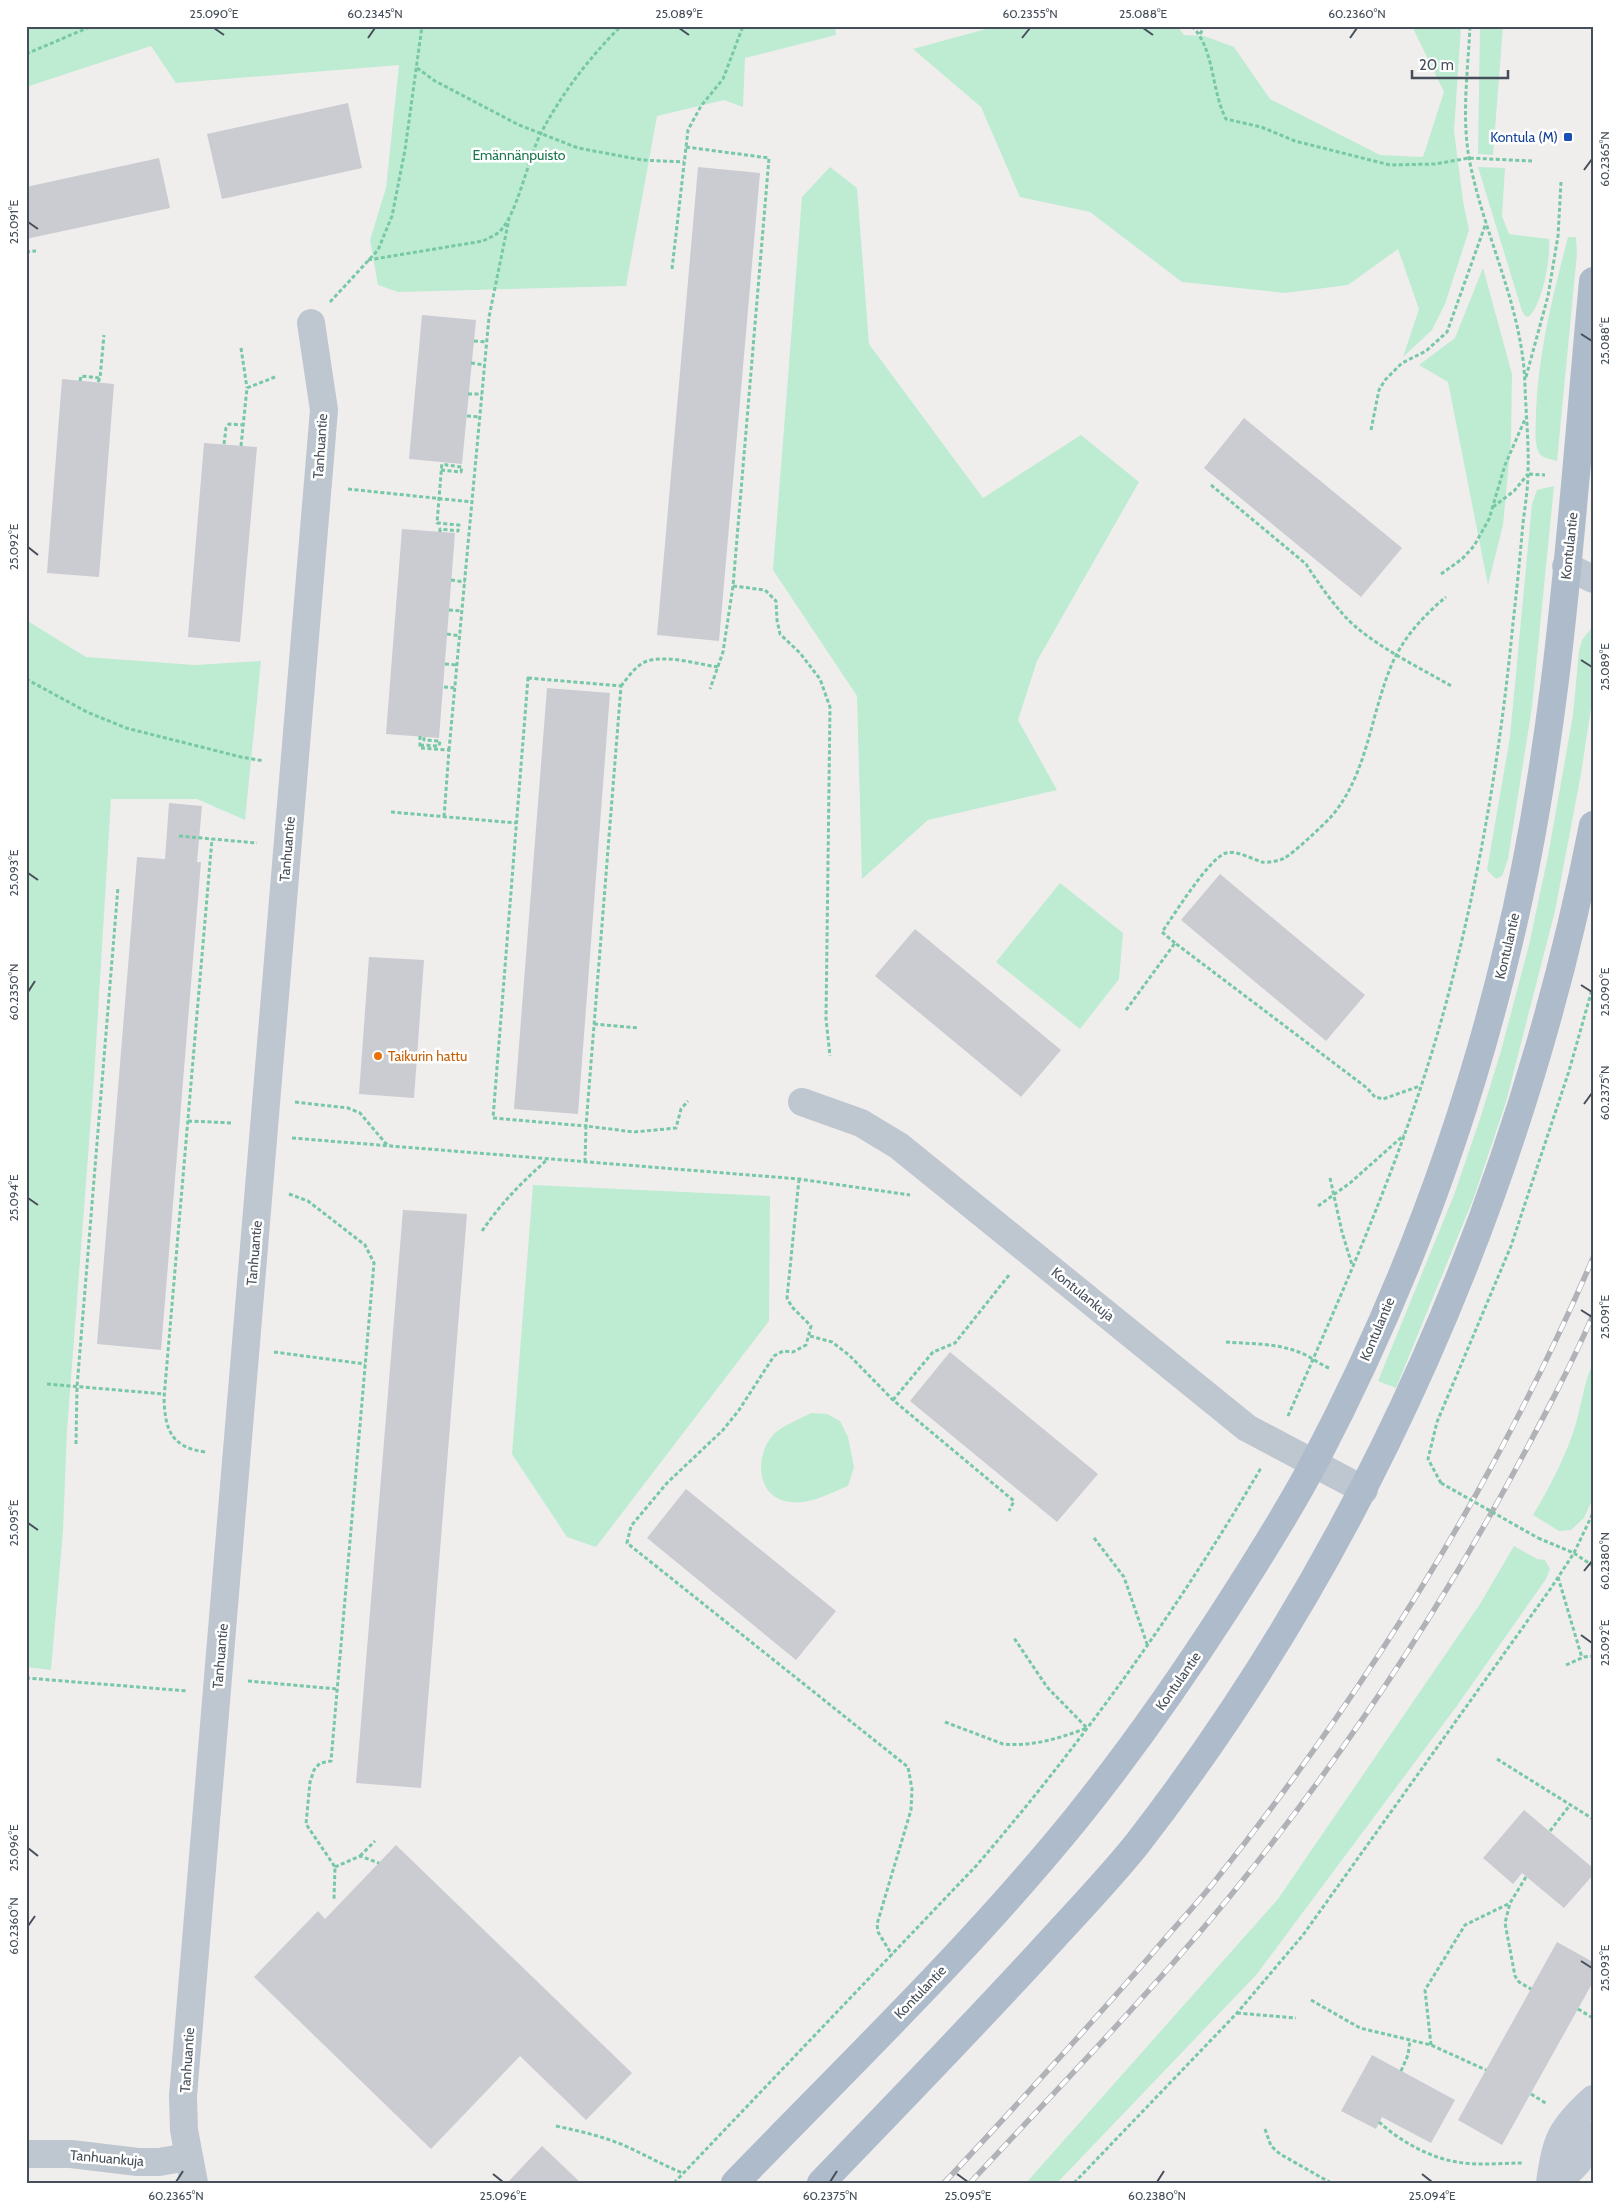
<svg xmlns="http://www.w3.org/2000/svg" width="1619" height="2209" font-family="Cabin,sans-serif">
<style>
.green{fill:#bdecd2}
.building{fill:#caccd2}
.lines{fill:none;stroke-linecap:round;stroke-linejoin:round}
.path{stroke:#77c8a6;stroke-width:3;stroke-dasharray:4 2.5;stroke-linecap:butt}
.street{stroke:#bec6cf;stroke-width:28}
.secondary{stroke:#bfc7d3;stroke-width:28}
.primary{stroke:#aebbcb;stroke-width:28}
.rail-casing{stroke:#b0b2b7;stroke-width:5.5}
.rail{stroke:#fff;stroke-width:4;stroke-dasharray:11;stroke-linecap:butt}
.path-bridge{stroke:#77c8a6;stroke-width:3;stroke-dasharray:4 2.5;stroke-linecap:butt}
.ticks{fill:none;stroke:#464f59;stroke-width:2}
.transit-dot{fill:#1a4fb4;stroke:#fff;stroke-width:2}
.food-dot{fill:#e8710a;stroke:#fff;stroke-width:2}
.labels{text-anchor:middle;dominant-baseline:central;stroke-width:5;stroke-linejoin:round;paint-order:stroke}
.transit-label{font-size:14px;fill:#164399;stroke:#fff;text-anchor:end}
.park-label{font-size:14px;fill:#1b764f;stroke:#fff}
.street-label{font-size:14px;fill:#464f59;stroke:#fff}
.food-label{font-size:14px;fill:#c56008;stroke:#fff;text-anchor:start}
.neatline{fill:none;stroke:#464f59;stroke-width:2}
.ticks-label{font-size:12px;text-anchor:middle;fill:#464f59}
</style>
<rect width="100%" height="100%" fill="#f0eded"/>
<path class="green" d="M26,26H835L836,35L745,58L743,107L724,100L657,116L626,286L398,292L378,285L370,240L386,188L399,65L176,83L151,46L26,87Z
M997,26H1177L1184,35L1204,36L1234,47L1270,99L1380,155L1423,157L1444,92L1412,26H1461L1454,131L1463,201L1469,230L1445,304L1432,330L1403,357L1419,309L1398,249L1348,285L1285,293L1182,282L1090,212L1020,197L981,107L913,49Z
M1480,26H1503L1493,155L1478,154Z
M830,167L857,188L869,344L983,498L1081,435L1139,482L1037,661L1018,720L1057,790L928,820L862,879L857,696L773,570L802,197Z
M1478,167L1505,168L1502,216L1509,234L1549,239C1551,257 1542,307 1528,317L1525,316L1522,311Z
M1568,237H1576L1577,253L1557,461C1551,459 1540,458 1538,451C1534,440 1536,425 1536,413C1538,353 1553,295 1568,237Z
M1483,268L1512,374L1511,441L1503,525L1488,585L1448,382L1419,365L1455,338Z
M1554,486L1532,707L1508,859L1502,876L1496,879L1487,870L1510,737L1532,504L1537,490Z
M26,620L86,657L195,665L261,661L245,820L197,799H111L94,1078L67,1430L63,1531L51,1670L26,1667Z
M1593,626V695L1581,774L1555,911L1530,1008L1506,1102L1474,1197L1396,1388L1378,1381L1454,1195L1480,1119L1501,1051L1529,945L1548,856L1573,715L1579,651L1582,640Z
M1060,883L1123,933L1119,979L1080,1029L996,962Z
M533,1185L770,1196L769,1321L596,1547L567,1537L512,1454Z
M1593,1363V1498L1584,1518L1571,1530L1559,1531L1533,1515C1549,1489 1568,1452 1576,1423C1582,1403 1584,1382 1593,1363Z
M811,1413L827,1414L840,1421L848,1437L854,1467L848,1486C830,1493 810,1505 790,1502C755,1498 754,1454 775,1433C784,1425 800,1419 811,1413Z
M1514,1546L1537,1559L1545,1560L1550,1569L1546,1579L1456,1707L1257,1974L1057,2183H1026L1278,1899L1480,1604Z"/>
<path class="building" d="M348,103L362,168L222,199L207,134Z
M159,158L170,208L26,239V187Z
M698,167L760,173L719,641L657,635Z
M422,315L476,320L462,464L409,459Z
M62,379L114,384L99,577L47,573Z
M1244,418L1402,548L1361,597L1204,468Z
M204,443L257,447L240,642L188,637Z
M402,529L455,533L439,738L386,734Z
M547,688L610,693L578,1114L514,1109Z
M169,803L202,806L197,862H201L161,1350L97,1344L137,857L165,859Z
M1220,874L1365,995L1326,1041L1181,920Z
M915,929L1061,1050L1021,1097L875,976Z
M369,957L424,960L414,1098L359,1094Z
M403,1210L467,1214L421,1788L356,1783Z
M950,1352L1098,1474L1057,1522L910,1401Z
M686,1489L836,1611L796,1660L647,1538Z
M1524,1810L1593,1868V1875L1564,1908L1522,1873L1513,1884L1483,1858Z
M396,1845L632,2073L586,2120L520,2056L431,2149L254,1977L318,1911L325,1919Z
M1557,1942L1593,1962V1982L1502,2145L1458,2120Z
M1372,2055L1455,2100L1431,2143L1382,2117L1376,2129L1341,2111Z
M542,2146L581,2183H507Z"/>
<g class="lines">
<path class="path" d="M1192,26C1215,50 1211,90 1226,119L1261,127L1295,141L1390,165L1435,164L1469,158L1532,161
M1200,34L1205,26
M26,54L92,26
M417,68L435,81L519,125L578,148L642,160L684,162
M686,147L769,158L733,586L723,652L710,689
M26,252L36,251
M368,260L483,241C488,238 495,236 499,232C517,216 528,158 541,133C562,93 589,58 621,26
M672,269L688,130L701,106L723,79L743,26
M330,302L378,250L392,216L405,150L422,26
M474,341L487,342
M241,348L247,388
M471,363L485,365
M1526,377L1548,296L1558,236L1561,182
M80,381L81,376L100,378
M98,382L100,378L104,335
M468,394H482
M467,416L480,417
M1371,430L1379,390L1385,380L1402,363L1426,351L1447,332L1486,223
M224,444L226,428L229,424L243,425
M241,446L247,388L275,377
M441,470L461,472L462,467L446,465V463
M1529,474L1545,475
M1211,485L1306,564C1318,583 1339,613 1356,627C1383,650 1422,669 1453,687
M348,489L472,502
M1493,507L1514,491L1528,474
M440,532V529L458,531L459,525L437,523L442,462
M1441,574L1462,559L1474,546L1489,519L1505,465L1526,417
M451,580L465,582
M733,586L765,590L776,601L777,620L780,634L800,653L820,679L830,707L826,1019L830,1056
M449,610L462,611
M447,634L460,636
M445,664L457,665
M528,678L621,686L586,1126L493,1118Z
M26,679L87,712L126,728L241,757L264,761
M621,686C629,676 638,662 651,660C671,656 698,664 718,667
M444,687L455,688
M420,736V748L449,750L444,817
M420,745L439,746L440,741L424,740V737
M449,750L489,317L509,219
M391,812L516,823
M179,836L257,843
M1175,943L1162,932C1174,915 1209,858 1226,853C1238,850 1251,859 1262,862C1267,863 1280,861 1284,858C1292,855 1323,825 1330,818C1368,775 1370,715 1392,664C1403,638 1424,615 1446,597
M1126,1010L1175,943L1367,1088L1375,1097L1383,1099L1420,1086
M594,1024L639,1028
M295,1102L348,1108L360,1113L387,1145
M188,1121L233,1123
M292,1138L799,1179L910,1195
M585,1162L586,1126L634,1132L676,1128L681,1109L688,1101
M1330,1178L1342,1232L1352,1265
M799,1179L787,1298L792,1307L811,1326L806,1345L793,1352L783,1351L774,1356L739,1410L723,1430L667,1483L631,1526L627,1543L908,1767L912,1789L911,1810L877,1924L878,1932L892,1955
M289,1194L308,1201L365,1245L374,1263L331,1761L320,1763L314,1770L310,1782L306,1824L335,1867L334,1899
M1318,1206L1350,1183L1404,1135
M482,1231C501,1203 523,1181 548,1159
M810,1336L832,1342L849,1355L893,1400L1014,1501L1009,1511
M1226,1342C1250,1344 1278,1343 1301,1353C1310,1356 1319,1364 1329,1368
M274,1352L365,1364
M47,1384L164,1394
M893,1400L933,1352L955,1343L1009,1275
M1288,1416C1349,1278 1411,1138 1449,992C1481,870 1501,748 1513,623C1517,589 1520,556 1523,523C1525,506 1528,489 1528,472C1529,444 1526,415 1525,386C1523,308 1485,238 1470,163C1461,119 1468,71 1470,26
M76,1444L77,1387L118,887
M205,1452C171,1447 165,1430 164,1398L212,839
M1441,1483L1428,1459L1437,1422L1511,1246L1569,1071L1593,986
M1094,1538L1124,1577L1147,1644
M1538,1538L1574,1553L1593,1566
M1558,1577L1582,1658
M1566,1665L1584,1657L1593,1656
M26,1678L188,1691
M248,1681L337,1689
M945,1722L1003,1744C1032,1747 1060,1738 1087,1728L1047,1687L1014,1638
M1497,1759L1593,1819
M1550,1831L1570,1805
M360,1856L375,1841
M335,1867L360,1856L379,1863
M1526,1877L1510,1903L1505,1923L1515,1976L1519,1982L1531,1989
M1311,2000L1360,2028L1431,2045L1486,2070
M1578,2009L1593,2018
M1237,2013L1296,2018
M1431,2045L1425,1990L1465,1925L1510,1903
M1401,2071L1408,2055L1410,2040
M1531,2094L1547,2104
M1379,2122C1400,2141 1430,2158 1457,2162C1478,2166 1502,2163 1523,2163
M556,2126C579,2131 602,2136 623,2145C644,2154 662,2165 683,2173
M1265,2129L1271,2146L1280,2154L1331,2183
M674,2183L976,1866C1083,1742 1178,1609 1261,1468
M1074,2183L1237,2013L1303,1935L1551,1588L1574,1553L1593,1513"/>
<path class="street" d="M802,1102L861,1123L899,1146L1247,1428L1364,1490
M26,2154H71L138,2162H159L188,2157
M194,2183L184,2130L183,2096L324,410L311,323"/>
<path class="secondary" d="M1566,566L1593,579
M1550,2183C1556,2139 1561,2128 1593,2099
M1558,2183L1578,2162L1593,2135"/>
<path class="primary" d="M735,2183C850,2064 970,1949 1075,1820C1129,1753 1179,1682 1226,1609C1257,1561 1288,1512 1315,1461C1400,1299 1466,1123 1508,946C1561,728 1572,503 1593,281
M821,2183C897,2104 973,2026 1047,1945C1077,1912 1109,1879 1137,1844C1367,1547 1521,1193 1593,825"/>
<g class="rail-casing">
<path id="rail" d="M944,2183C1014,2108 1084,2032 1151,1955C1172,1930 1195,1906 1215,1881C1367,1690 1496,1483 1593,1258
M970,2183C1058,2088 1149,1995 1231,1895C1337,1764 1432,1623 1513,1474C1541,1422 1569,1370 1593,1315"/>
</g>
<use href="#rail" class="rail"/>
<path class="path-bridge" d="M1441,1483L1538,1538"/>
</g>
<path class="ticks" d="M214,28L224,35M679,28L689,35M1143,28L1153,35M368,38L375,28M1022,38L1030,28M1350,38L1357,28M1584,170L1592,159M28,222L38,229M1581,334L1592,341M28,547L38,555M1581,660L1592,667M28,873L38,880M1581,985L1592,992M28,992L35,981M1584,1104L1592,1093M28,1198L38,1205M1581,1310L1592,1317M28,1523L38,1530M1584,1571L1592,1561M1581,1635L1592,1643M28,1848L38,1856M28,1926L35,1916M1581,1961L1592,1968M493,2174L503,2182M957,2174L968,2182M1422,2174L1432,2182M176,2182L183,2171M830,2182L837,2171M1157,2182L1164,2171"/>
<rect class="transit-dot" x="1563" y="132" width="10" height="10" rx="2.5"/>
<circle class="food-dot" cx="378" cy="1056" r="5"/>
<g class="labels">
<g class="transit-label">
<text x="1558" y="137">Kontula (M)</text>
</g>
<g class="park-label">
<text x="519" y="155">Emännänpuisto</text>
</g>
<g class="street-label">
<text transform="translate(320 446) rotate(-86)">Tanhuantie</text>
<text transform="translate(1569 546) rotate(-84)">Kontulantie</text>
<text transform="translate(287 849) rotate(-85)">Tanhuantie</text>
<text transform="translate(1507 946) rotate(-77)">Kontulantie</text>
<text transform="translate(254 1253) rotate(-85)">Tanhuantie</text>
<text transform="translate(1083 1294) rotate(39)">Kontulankuja</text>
<text transform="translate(1377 1329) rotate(-67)">Kontulantie</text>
<text transform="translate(220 1656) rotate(-85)">Tanhuantie</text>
<text transform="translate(1178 1681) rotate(-55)">Kontulantie</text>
<text transform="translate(920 1992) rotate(-46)">Kontulantie</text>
<text transform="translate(187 2060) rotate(-86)">Tanhuantie</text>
<text transform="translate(107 2158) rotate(5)">Tanhuankuja</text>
</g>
<g class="food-label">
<text x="388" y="1056">Taikurin hattu</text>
</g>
</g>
<rect width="1619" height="2209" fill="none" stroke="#ffffff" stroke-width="55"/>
<path d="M1412 70v8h96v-8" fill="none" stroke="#464f59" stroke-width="2.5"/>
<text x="1419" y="70" font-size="15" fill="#464f59" stroke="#ffffff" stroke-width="4" paint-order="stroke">20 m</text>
<rect x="28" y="28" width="1564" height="2154" class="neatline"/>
<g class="ticks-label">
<text x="214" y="18">25.090°E</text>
<text x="375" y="18">60.2345°N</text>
<text x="679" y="18">25.089°E</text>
<text x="1030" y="18">60.2355°N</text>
<text x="1143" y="18">25.088°E</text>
<text x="1357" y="18">60.2360°N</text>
<text transform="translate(1605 159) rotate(-90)" y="4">60.2365°N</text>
<text transform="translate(14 222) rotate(-90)" y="4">25.091°E</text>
<text transform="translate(1605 341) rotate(-90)" y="4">25.088°E</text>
<text transform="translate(14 547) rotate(-90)" y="4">25.092°E</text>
<text transform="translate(1605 667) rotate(-90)" y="4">25.089°E</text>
<text transform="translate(14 873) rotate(-90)" y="4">25.093°E</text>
<text transform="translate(14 992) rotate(-90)" y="4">60.2350°N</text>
<text transform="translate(1605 992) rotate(-90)" y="4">25.090°E</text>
<text transform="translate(1605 1093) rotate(-90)" y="4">60.2375°N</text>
<text transform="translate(14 1198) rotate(-90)" y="4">25.094°E</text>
<text transform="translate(1605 1317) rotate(-90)" y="4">25.091°E</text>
<text transform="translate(14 1523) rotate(-90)" y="4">25.095°E</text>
<text transform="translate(1605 1561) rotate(-90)" y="4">60.2380°N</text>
<text transform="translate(1605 1643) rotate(-90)" y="4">25.092°E</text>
<text transform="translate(14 1848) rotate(-90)" y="4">25.096°E</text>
<text transform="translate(14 1926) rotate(-90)" y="4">60.2360°N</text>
<text transform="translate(1605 1968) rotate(-90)" y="4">25.093°E</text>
<text x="176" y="2200">60.2365°N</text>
<text x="503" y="2200">25.096°E</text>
<text x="830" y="2200">60.2375°N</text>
<text x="968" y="2200">25.095°E</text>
<text x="1157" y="2200">60.2380°N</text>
<text x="1432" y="2200">25.094°E</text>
</g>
</svg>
